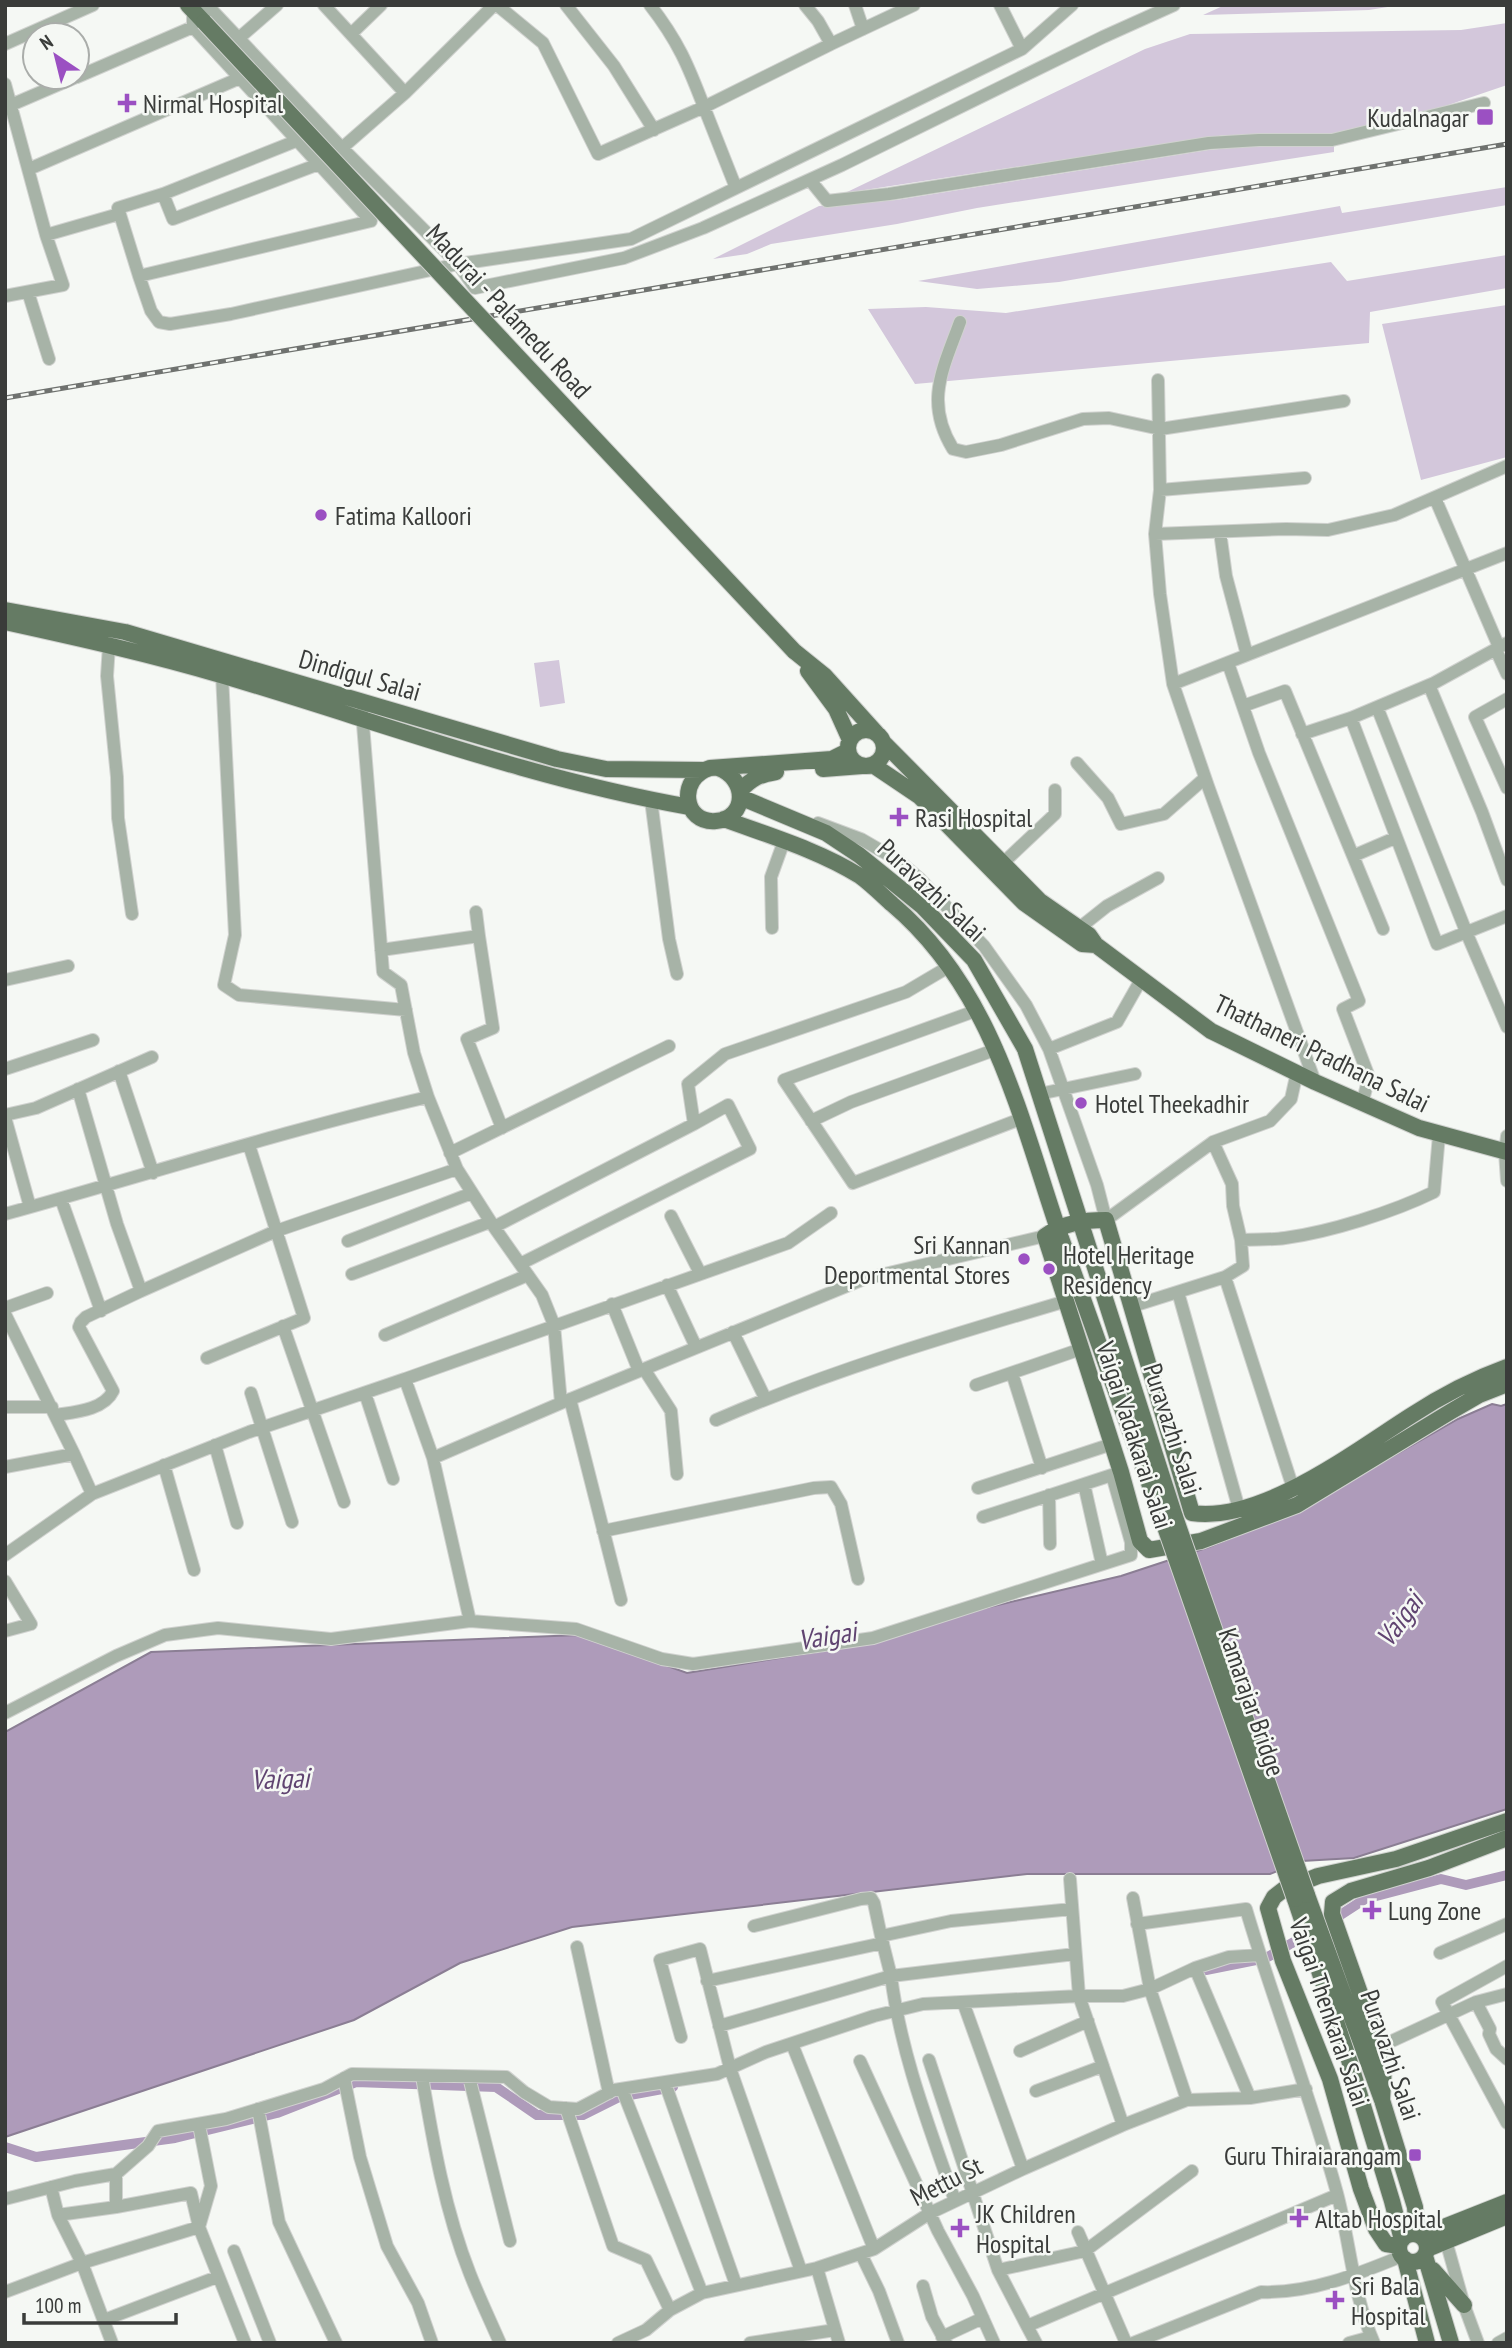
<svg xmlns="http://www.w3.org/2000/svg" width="1512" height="2348" font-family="'PT Sans Narrow',sans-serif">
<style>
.green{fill:#d3c7db}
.water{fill:#ae9bba;stroke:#8b7e94;stroke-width:2}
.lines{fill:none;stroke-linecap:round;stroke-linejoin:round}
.canal{stroke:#ae9bba;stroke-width:10}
.minor-casing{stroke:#d0d2cf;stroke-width:14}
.major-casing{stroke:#d0d2cf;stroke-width:18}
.minor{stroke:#a7b3a7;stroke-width:12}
.major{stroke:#657b64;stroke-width:16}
.rail-casing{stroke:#6f726f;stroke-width:5}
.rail{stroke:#f5f8f4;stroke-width:2.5;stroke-dasharray:8;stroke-linecap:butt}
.major-bridge-casing{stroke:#d0d2cf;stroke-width:18;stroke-linecap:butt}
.major-bridge{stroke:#657b64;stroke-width:16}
.poi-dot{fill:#9b50c2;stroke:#f5f8f4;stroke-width:2.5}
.labels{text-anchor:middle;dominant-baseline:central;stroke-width:5;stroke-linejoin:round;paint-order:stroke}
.poi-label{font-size:26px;fill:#3a3c3a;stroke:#f5f8f4;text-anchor:start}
.street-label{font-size:26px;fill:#3a3c3a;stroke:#f5f8f4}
.water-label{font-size:28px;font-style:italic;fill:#604471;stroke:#f5f8f4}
</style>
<rect width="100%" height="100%" fill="#f5f8f4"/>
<path class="green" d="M1225,5H1400L1369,10L1203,15Z
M1507,23V85L1413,117L1325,137L1225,135L845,193L1145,49L1190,34L1461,30Z
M1263,145L1334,146V152L977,208L897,224L771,244L747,254L713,259L819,206L896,200L1208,150Z
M1507,187V205L1059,282L977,289L918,281L1340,206L1342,213Z
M1507,255V288L1370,312L1369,343L915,384L868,309L926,307L1006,313L1331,262L1347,281Z
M1507,305V457L1421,480L1382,324Z
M559,660L565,703L540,707L534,663Z"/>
<path class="water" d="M1492,1404L1501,1406L1507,1404V1809L1354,1858L1302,1861L1270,1874H1027L572,1927L460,1963L354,2020L5,2137V1732L151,1652L580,1635L687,1673L878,1642L943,1618L1121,1576L1209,1547L1297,1511L1458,1419Z"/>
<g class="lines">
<path class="canal" d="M1328,1923L1365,1899L1441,1879L1466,1885L1507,1875
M1206,1970L1266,1958L1311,1932
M5,2147L36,2157L175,2138L277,2113L356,2082L496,2087L537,2115H583L619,2097L673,2087"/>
<g class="minor-casing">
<path id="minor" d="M324,5L405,93L342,148
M497,5L543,43L598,154L704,107C688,65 678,41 650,5
M566,5L614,66L654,130
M855,5L863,29
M1000,5L1022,49
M193,27L371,221L139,276L118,208L163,194L296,141
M351,34L381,5
M239,38L277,5
M5,44L93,5
M831,44L914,5
M77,77L193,27V10L210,8L342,148L458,264L475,288L624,258L703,228L842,165L1103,37L1174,5
M5,84L46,235L119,214
M405,93L494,5
M11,105L76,77
M29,169L240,78
M810,180L827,201L889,194L1209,143L1259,140H1332L1484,103
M736,188L704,107L831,44L818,21L805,5
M163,194L173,219L319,164
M139,276L151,311L159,322L170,324L231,314L458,264L631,239L1022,49L1072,5
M28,292L49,359
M5,296L63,285L46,235
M960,322C943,369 924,402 953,449L966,452L1001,445L1083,419L1109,418L1160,429L1344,401
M1158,380L1160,490L1155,534L1160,594L1173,684L1208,786L1315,1082
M1160,490L1305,478
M1435,498L1499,647
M1220,532L1226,576L1247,655
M1155,534L1286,529L1328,530L1394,515L1507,466
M109,645L107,676L117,777L118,818L132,914
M1496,650L1507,674
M1228,663L1259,753L1359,1001L1343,1009L1369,1077L1362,1104
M222,675L235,935L224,985L239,995L406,1010
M1173,684L1507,553
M1429,685L1482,812L1507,880
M1507,699L1475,717L1507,788
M1243,706L1285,691L1353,856L1395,838
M1377,707L1467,934L1507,1027
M362,712L383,972L401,985L414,1053L428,1097
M1351,718L1437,944L1507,916
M1302,734L1351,718L1434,683L1507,643
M1077,763L1108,798L1121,824L1164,814L1205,778
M651,800L669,939L677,974
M818,823L861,839L899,861L920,879L984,946L1026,1005L1049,1049L1097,1185L1106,1220L1213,1142L1270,1121L1291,1099L1297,1072
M1353,856L1383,929
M1003,863L1055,814V790
M772,928L771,877L784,841
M1073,933L1107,906L1158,878
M479,936L493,1028L467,1039L502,1128
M381,950L479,936L476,912
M5,980L68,966
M978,1010L784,1080L853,1183L1023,1118
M1049,1049L1117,1022L1142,978
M5,1069L93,1040
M119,1071L153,1173
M1039,1094L1135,1074
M5,1115L36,1108L152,1057
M5,1117L30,1207
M811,1121L851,1102L997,1049
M1507,1136L1505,1152L1507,1181
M450,1153L669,1046
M61,1199L101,1311
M5,1214C146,1175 286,1130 428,1097L457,1169L494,1227L694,1124L688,1084L725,1054L906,992L950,966
M671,1216L700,1273
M494,1227L542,1295L554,1325L561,1403
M1241,1240C1256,1239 1271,1240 1285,1238C1330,1232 1393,1212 1434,1192L1439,1135
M348,1241L472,1193
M520,1264L750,1149L728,1105L694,1124
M352,1274L490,1222
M1225,1277L1293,1488
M667,1285L696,1347
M141,1291L276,1231L457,1169
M1178,1292L1239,1509
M612,1304L639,1371
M1133,1306L1225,1277L1243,1266L1241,1240L1233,1206L1232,1184L1213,1142
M5,1308L47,1293
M5,1314L74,1454
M283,1326L344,1502
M733,1332L765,1398
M385,1335L528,1275
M207,1358L304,1318L249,1145
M644,1369L671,1411L677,1474
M1012,1373L1042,1468
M405,1379L788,1243L831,1213
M976,1385L1081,1349
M251,1393L292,1522
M365,1393L393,1479
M570,1399L621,1600
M5,1407H52
M56,1415C75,1412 104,1410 113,1391L79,1327L81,1322L86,1317L141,1291L117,1224L78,1089
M716,1420C829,1371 948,1336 1066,1301
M215,1445L237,1523
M164,1465L194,1570
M5,1467L74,1454L92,1494
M1084,1484L1102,1564
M978,1488L1112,1444
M1049,1495L1050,1544
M983,1517L1118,1473
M603,1531L814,1488L831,1487L841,1504L858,1579
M5,1555L92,1494L249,1432L405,1379L433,1458L561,1403L864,1279L1045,1236
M5,1581L31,1624L5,1631
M470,1621L576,1629L662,1659L693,1664L873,1638L1131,1555V1542L1112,1475
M5,1713L116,1656L165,1635L218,1628L331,1639L470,1621L433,1458
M1070,1879L1079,1996L1123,2125
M1133,1898L1150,1989L1187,2100
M1137,1924L1246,1909C1274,2004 1311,2097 1337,2193C1350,2242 1353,2296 1374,2343
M754,1926L861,1899L871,1898L874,1903L881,1936
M577,1947L609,2093
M1440,1953L1507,1924
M1507,1966L1442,2002L1507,2123
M1195,1968L1250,2098
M707,1981L883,1943
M963,2002L1023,2169
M1476,2002L1490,2029L1489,2034L1496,2049L1507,2059
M719,2026L891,1976L881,1936L951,1921L1072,1909
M681,2037L660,1960L700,1949L730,2068L801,2271
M792,2044L874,2249
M1379,2047L1476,2002L1507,1994
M1020,2051L1088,2021
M929,2060L998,2270
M860,2061L938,2231L973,2296L994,2343
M422,2076C433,2142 445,2211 470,2274C479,2297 490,2320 500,2343
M469,2077L510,2241
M344,2078L360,2157L387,2246L418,2303L432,2343
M665,2083L736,2285
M622,2089L702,2293
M1036,2091L1103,2066
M566,2108L613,2246L646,2260L670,2310
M258,2109L279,2222L336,2343
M51,2187L58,2215
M5,2199L75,2181L116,2174
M955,2201C929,2126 901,2055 891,1976L1075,1954
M116,2207L191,2193L199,2227L245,2343
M1078,2232L1126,2343
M1446,2241L1464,2305L1478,2343
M234,2251L270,2343
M861,2254L879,2291L898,2343
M817,2268L839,2343
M923,2286L932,2317L946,2343
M5,2292L82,2263L199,2227L211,2186L199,2125
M104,2320L217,2277
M1027,2326L998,2270L1085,2251L1192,2171
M942,2337L983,2318
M112,2343L82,2263L58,2215L116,2207V2174L148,2146L158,2131L226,2119L324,2089L352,2074L506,2077L524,2092L549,2107L578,2109L614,2090L717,2074L766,2052L874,2016L923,2004L1079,1996H1123L1150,1989L1195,1968L1229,1957L1260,1955
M618,2343L646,2330L670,2310L702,2293L817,2268L874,2249L930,2213L1023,2169L1123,2125L1187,2100L1250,2098L1306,2089
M750,2343L835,2330
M1036,2343L1027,2326L1337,2195
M1133,2343L1261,2292C1310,2294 1358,2274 1402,2256
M1349,2343L1371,2337
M1498,2343L1507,2338"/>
</g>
<g class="major-casing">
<path id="major" d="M188,5L204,22
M5,610L125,632L557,759L606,769L702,770
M5,622C78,638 150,654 221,675C377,721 530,779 690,807
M794,651L825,676L880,737
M808,671L836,709L850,740
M848 748a18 18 0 1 1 36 0a18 18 0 1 1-36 0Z
M883,742L1040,901L1089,935L1096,945L1211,1031L1315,1082L1419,1128L1507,1152
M873,765L919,796L1024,903L1082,944L1096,945
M718,768C747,778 748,818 716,821C683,824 677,778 710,768L832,759L848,751
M823,769L862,766
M740,791C752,778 759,775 776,772
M740,797L826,833L859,855L922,906L974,960L1025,1049L1175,1517
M724,819C770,836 818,850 860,876C871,884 882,895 892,904C993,989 1020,1118 1061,1238C1095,1332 1128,1427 1163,1521
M1507,1367C1474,1379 1441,1396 1412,1415C1355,1451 1262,1523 1192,1513L1106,1220C1083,1220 1064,1223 1045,1236L1121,1472L1140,1541L1149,1550L1201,1541L1297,1505L1450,1412L1479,1395L1507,1384
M1307,1895L1382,2100L1415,2207L1417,2234
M1295,1899L1350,2063L1392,2201L1402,2240
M1382,2100L1384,2066L1379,2047L1332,1914L1333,1902L1351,1891L1429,1868L1507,1838
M1399 2248a14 14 0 1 1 28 0a14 14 0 1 1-28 0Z
M1421,2236L1507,2202
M1399,2246L1386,2244L1376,2229L1361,2189L1330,2079L1283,1961L1268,1908L1274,1897L1283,1890L1318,1876L1396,1859L1507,1821
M1427,2249L1507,2216
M1425,2256L1451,2343
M1405,2259L1427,2343
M1433,2270L1464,2305"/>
</g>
<use href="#minor" class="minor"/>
<use href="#major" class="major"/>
<g class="rail-casing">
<path id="rail" d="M5,398L1507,144"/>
</g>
<use href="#rail" class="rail"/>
<g class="major-bridge-casing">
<path id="major-bridge" d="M204,22L794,651
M1175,1517L1307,1895
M1163,1521L1295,1899"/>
</g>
<use href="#major-bridge" class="major-bridge"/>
</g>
<g class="poi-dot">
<path d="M123.5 92.5h7v7h7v7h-7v7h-7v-7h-7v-7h7z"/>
<rect x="1476" y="108" width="18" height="18" rx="3.5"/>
<circle cx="321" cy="515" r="7"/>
<path d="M895.5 806.5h7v7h7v7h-7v7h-7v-7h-7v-7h7z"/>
<circle cx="1081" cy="1103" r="7"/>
<circle cx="1024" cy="1259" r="7"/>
<circle cx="1049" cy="1269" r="7"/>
<path d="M1368.5 1899.5h7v7h7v7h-7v7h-7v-7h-7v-7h7z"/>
<rect x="1408" y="2148" width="14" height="14" rx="3.5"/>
<path d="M1295.5 2207.5h7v7h7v7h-7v7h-7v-7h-7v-7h7z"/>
<path d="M956.5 2217.5h7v7h7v7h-7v7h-7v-7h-7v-7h7z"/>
<path d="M1331.5 2289.5h7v7h7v7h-7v7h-7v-7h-7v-7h7z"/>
</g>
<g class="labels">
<g class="poi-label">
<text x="143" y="103">Nirmal Hospital</text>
<text x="1469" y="117" text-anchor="end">Kudalnagar</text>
<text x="335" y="515">Fatima Kalloori</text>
<text x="915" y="817">Rasi Hospital</text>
<text x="1095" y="1103">Hotel Theekadhir</text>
<text x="1010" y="1244" text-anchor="end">Sri Kannan<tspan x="1010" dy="30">Deportmental Stores</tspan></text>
<text x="1063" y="1254">Hotel Heritage<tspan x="1063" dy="30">Residency</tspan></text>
<text x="1388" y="1910">Lung Zone</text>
<text x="1401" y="2155" text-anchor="end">Guru Thiraiarangam</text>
<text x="976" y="2213">JK Children<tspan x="976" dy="30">Hospital</tspan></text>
<text x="1315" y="2218">Altab Hospital</text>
<text x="1351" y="2285">Sri Bala<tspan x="1351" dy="30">Hospital</tspan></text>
</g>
<g class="street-label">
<text transform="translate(509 311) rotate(47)">Madurai - Palamedu Road</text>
<text transform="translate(360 675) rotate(16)">Dindigul Salai</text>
<text transform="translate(932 890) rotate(43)">Puravazhi Salai</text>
<text transform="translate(1322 1053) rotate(26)">Thathaneri Pradhana Salai</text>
<text transform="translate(1173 1429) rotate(72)">Puravazhi Salai</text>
<text transform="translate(1135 1435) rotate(72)">Vaigai Vadakarai Salai</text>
<text transform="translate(1252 1702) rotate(71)">Kamarajar Bridge</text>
<text transform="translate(1330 2012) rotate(71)">Vaigai Thenkarai Salai</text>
<text transform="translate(1391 2055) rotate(71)">Puravazhi Salai</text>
<text transform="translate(946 2181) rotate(-27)">Mettu St</text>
</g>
<g class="water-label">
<text transform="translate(1399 1619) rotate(-54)">Vaigai</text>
<text transform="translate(827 1635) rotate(-9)">Vaigai</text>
<text transform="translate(280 1778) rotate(-2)">Vaigai</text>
</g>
</g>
<rect width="1512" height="2348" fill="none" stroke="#3a3c3a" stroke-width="14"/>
<g transform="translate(56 56) rotate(325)"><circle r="33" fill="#f5f8f4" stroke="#aaadaa" stroke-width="2"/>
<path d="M0-5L12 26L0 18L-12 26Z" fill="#9b50c2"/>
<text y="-10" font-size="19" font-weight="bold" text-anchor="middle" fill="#3a3c3a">N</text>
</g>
<path d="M24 2313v10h152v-10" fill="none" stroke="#3a3c3a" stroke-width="3.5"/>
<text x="35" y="2313" font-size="21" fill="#3a3c3a" stroke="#f5f8f4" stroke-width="5" paint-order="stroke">100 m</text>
</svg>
